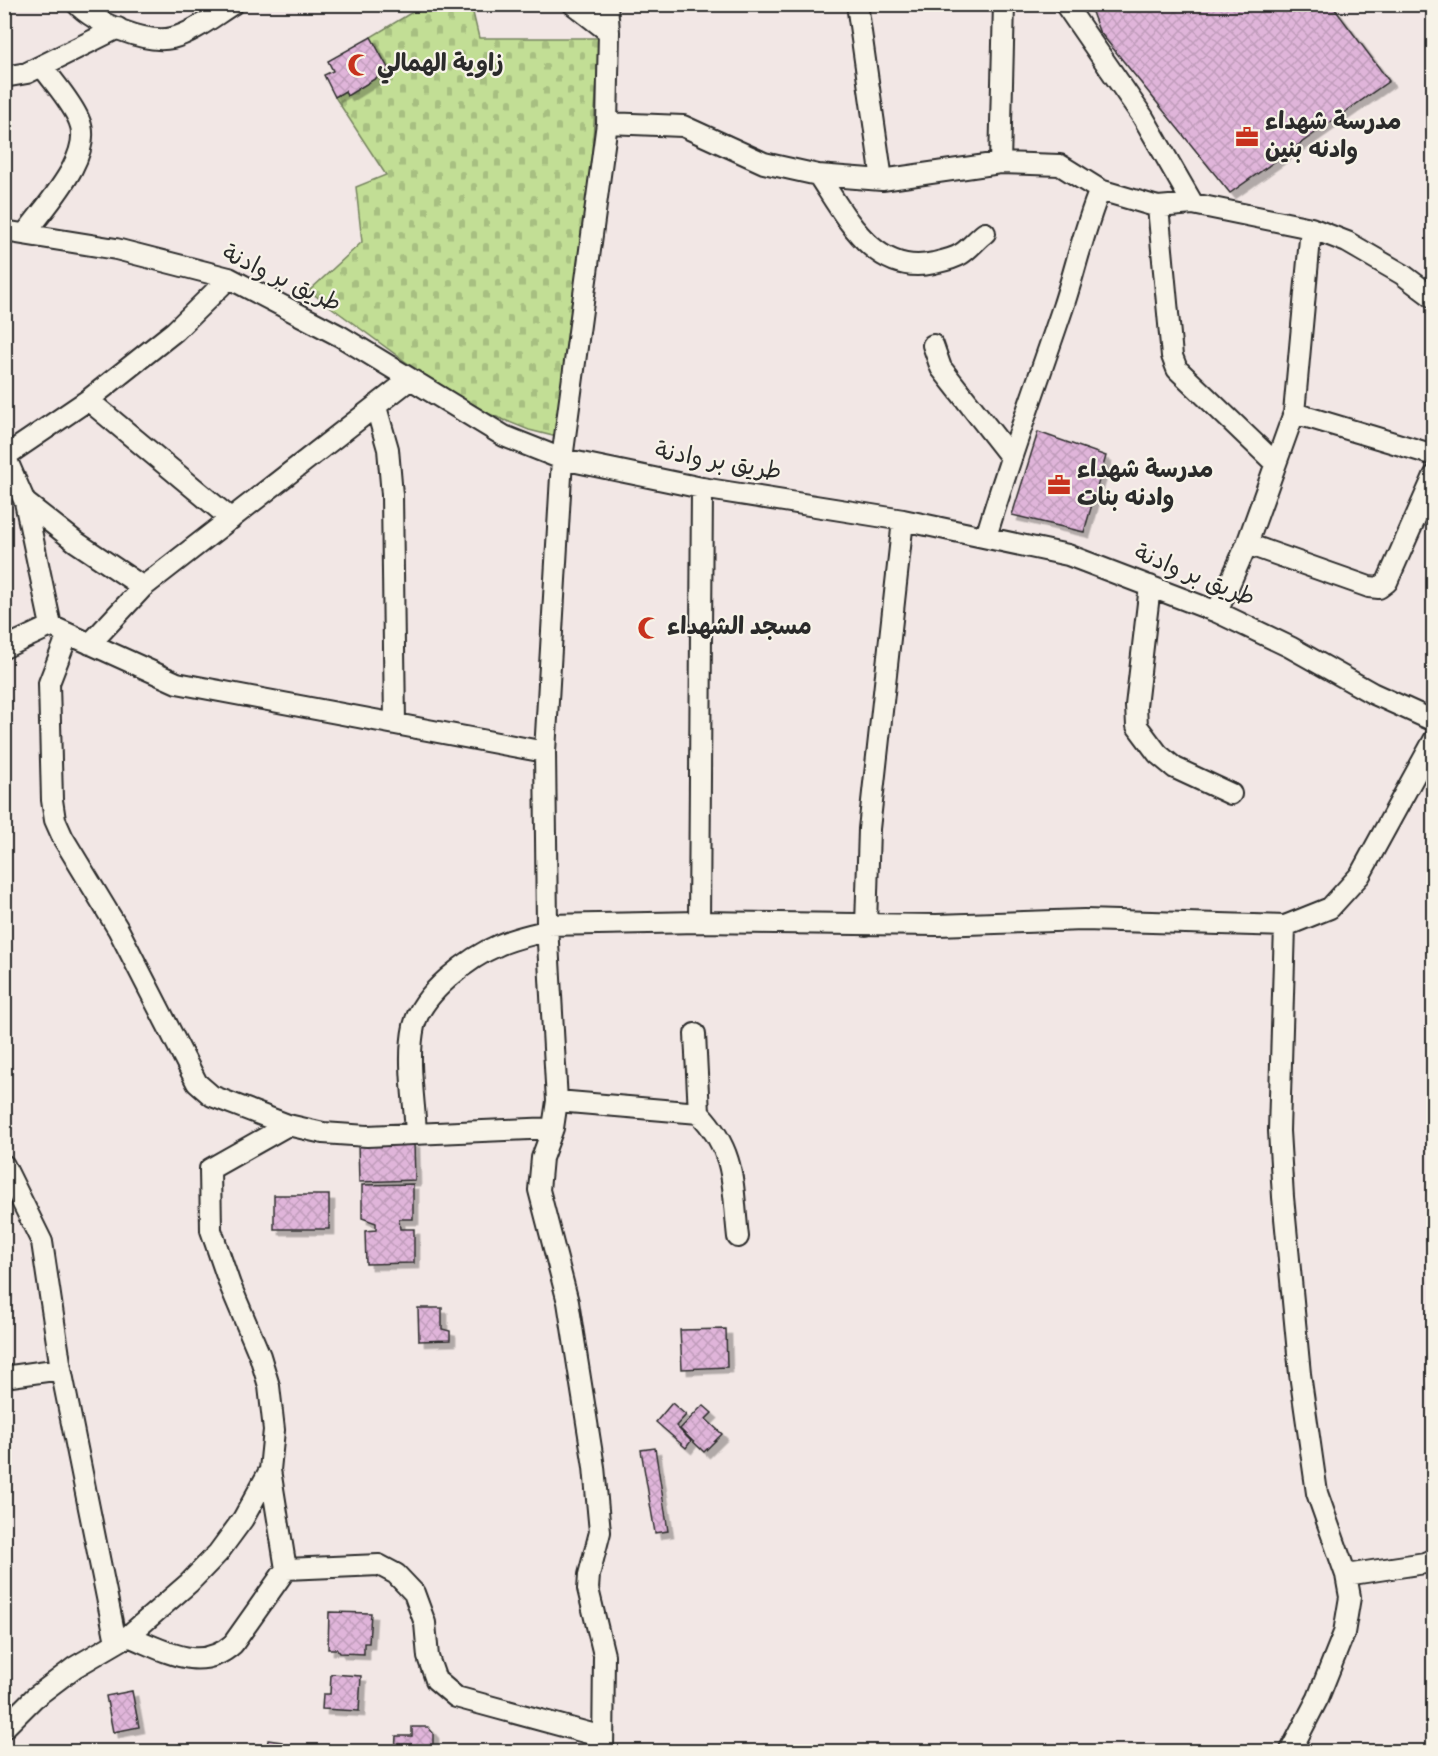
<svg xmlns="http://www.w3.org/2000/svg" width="1438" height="1756" font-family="'Indie Flower','Playpen Sans Arabic',sans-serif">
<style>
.cemetery{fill:url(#cemetery-stones);stroke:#768460;stroke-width:1.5}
.building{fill:url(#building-cross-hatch);stroke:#2b2b2b;stroke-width:1.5;filter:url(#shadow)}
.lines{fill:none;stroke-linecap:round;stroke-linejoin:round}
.minor-casing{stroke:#2b2b2b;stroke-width:24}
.minor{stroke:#f7f3e8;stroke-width:20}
.labels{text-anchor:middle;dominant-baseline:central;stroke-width:4.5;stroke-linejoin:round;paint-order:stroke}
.poi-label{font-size:24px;font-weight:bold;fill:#2b2b2b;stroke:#f7f3e8;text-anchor:start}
.street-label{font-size:24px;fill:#2b2b2b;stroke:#f7f3e8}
</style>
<defs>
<pattern id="cemetery-stones" width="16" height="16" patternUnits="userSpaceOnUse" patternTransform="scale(1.5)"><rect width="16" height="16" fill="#c2de95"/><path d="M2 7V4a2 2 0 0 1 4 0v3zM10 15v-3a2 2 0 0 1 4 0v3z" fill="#a7bf81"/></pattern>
<pattern id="building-cross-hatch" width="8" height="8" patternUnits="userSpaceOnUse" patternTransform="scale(1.5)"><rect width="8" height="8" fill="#e0b5da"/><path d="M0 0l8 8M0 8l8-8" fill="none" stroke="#c09cbb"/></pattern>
<filter id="shadow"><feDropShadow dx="5.5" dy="5.5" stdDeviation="0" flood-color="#0004"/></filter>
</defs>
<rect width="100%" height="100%" fill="#f2e7e5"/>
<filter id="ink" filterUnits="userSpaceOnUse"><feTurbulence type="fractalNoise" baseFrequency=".0167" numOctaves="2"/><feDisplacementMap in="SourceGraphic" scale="12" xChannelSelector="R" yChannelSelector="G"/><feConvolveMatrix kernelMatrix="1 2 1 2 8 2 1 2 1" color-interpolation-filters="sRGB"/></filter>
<g filter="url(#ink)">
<path class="cemetery" d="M471,4L479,38H600L589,195L557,437L529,430L462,403L309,291L362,242L356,187L386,175L335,97L345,91L347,96L389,70L371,37L424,5Z"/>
<path class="building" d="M1089,4H1331L1389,81L1230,193L1099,31Z
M371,37L389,70L347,96L345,91L335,97L324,75L333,71L328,61Z
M1038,432L1106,456L1084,532L1012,515Z
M414,1142L415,1180L359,1182L358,1144Z
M413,1184V1219H399L400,1229H414V1263L366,1264L365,1231L376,1230V1223L362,1218V1185Z
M274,1195H329V1229H274Z
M418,1308H442V1329L450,1331V1340L419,1341Z
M726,1329L727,1367L682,1369L680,1330Z
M672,1403L686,1415L676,1426L691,1441L686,1448L656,1422Z
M703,1405L712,1413L706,1419L722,1434L704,1452L680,1429Z
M655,1448L668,1531L655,1533L641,1450Z
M329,1612L371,1613L369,1643H364V1654L340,1653L337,1649H328Z
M331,1674L361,1676L359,1711L322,1709L323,1694H330Z
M132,1691L139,1727L113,1732L106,1696Z
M412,1727H428L433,1733V1752H395L396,1736H412Z
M268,1740L282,1742L280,1752H266Z
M481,1749V1752H446V1751Z"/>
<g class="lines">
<g class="minor-casing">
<path id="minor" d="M77,4C95,23 146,44 172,38C193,33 215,15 233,4
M573,4L609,32
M857,4L882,180
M1065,4L1143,117L1193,204
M4,77L27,73L118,28
M607,123L683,126L764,163L818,175L882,180L1000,163L1060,165L1100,190L1158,207L1193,204L1311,228L1347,242L1402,274L1434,298
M1000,163L1004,4
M818,175C846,217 875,277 934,263C943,261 953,259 961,254C969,249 977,239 985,233
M1158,207L1172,356L1177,369L1275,463
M4,231L116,249L229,278L340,336L504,436L562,459L702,488L903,520L1068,555L1217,612L1290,647L1372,693L1434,721
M26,233C46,205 95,155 79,120C71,101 54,83 42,66
M933,345L941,368L1010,456
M88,400L231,519
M376,407L388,449L392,495L395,723
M1294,413L1434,455
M5,456L25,502L51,626L177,683L545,752
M4,457L88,400L175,331L229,278
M25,502L76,542L143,587
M986,537C1009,459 1037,384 1063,307C1076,268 1084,228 1100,190
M1247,544L1369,587L1379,588L1387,582L1434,476
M1150,586L1136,706L1137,726L1158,754L1175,768L1231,794
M1217,612L1247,544L1294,413L1311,228
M68,634L49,683L52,800L55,820L63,838L118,929L197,1083L212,1096L288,1125L323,1133L367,1136L553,1128
M90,644L143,587L409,380
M4,648L51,626
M699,922L702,488
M547,925L699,922L937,925L1084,920L1285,926L1330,908L1360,875L1434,740
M866,925L869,829L903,520
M1285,926L1279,1131L1283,1197L1300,1374L1317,1493L1346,1575L1350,1597L1344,1633L1318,1698L1290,1752
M695,1034L699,1113
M557,1101L699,1113C737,1153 732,1185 738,1237
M416,1132C414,1098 407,1059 414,1026C422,993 470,957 499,945C514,938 532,935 548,930
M4,1165L42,1242L61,1369L116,1642
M4,1377L61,1369
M270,1470L286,1569L379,1565L396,1574L414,1593L425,1623L428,1657L436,1680L456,1697L603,1737
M1346,1575L1425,1563L1434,1559
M128,1636C164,1650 200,1674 233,1644L286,1569
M4,1728L34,1698L75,1667L128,1636L189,1583L218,1553L243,1519L270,1470L274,1430L269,1386L260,1356L230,1285L211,1230L210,1169L288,1125
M603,1752L604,1655L588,1589L589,1575L600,1532L594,1467L568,1302L539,1190L542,1158L553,1128L557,1101L547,925L545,752L562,459L607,123L609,32L607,4"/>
</g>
<use href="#minor" class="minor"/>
</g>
</g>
<defs>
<g id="mosque-bare" transform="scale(1.8)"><path d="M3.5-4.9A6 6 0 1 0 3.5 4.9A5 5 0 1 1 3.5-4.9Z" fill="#c8321e" stroke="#f7f3e8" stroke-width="2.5" paint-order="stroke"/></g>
<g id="office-bare" transform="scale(1.8)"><path d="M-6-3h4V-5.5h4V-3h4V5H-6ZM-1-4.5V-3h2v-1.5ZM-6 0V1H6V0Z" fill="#c8321e" stroke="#f7f3e8" stroke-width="2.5" paint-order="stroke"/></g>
</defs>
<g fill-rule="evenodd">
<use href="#mosque-bare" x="359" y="65"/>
<use href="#office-bare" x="1247" y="137"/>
<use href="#office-bare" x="1059" y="485"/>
<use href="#mosque-bare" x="649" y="628"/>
</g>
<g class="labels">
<g class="poi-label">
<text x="377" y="65">زاوية الهمالي</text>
<text x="1265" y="123">مدرسة شهداء<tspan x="1265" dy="28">وادنه بنين</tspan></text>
<text x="1077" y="471">مدرسة شهداء<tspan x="1077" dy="28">وادنه بنات</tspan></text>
<text x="667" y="628">مسجد الشهداء</text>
</g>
<g class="street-label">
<text transform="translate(281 280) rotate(25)">طريق بر وادنة</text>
<text transform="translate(718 463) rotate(10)">طريق بر وادنة</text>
<text transform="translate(1194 577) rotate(22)">طريق بر وادنة</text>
</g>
</g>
<rect width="1438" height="1756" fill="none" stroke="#f7f3e8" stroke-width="24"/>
<rect x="12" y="12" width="1414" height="1732" fill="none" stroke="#2b2b2b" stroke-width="2" filter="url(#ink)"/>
</svg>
